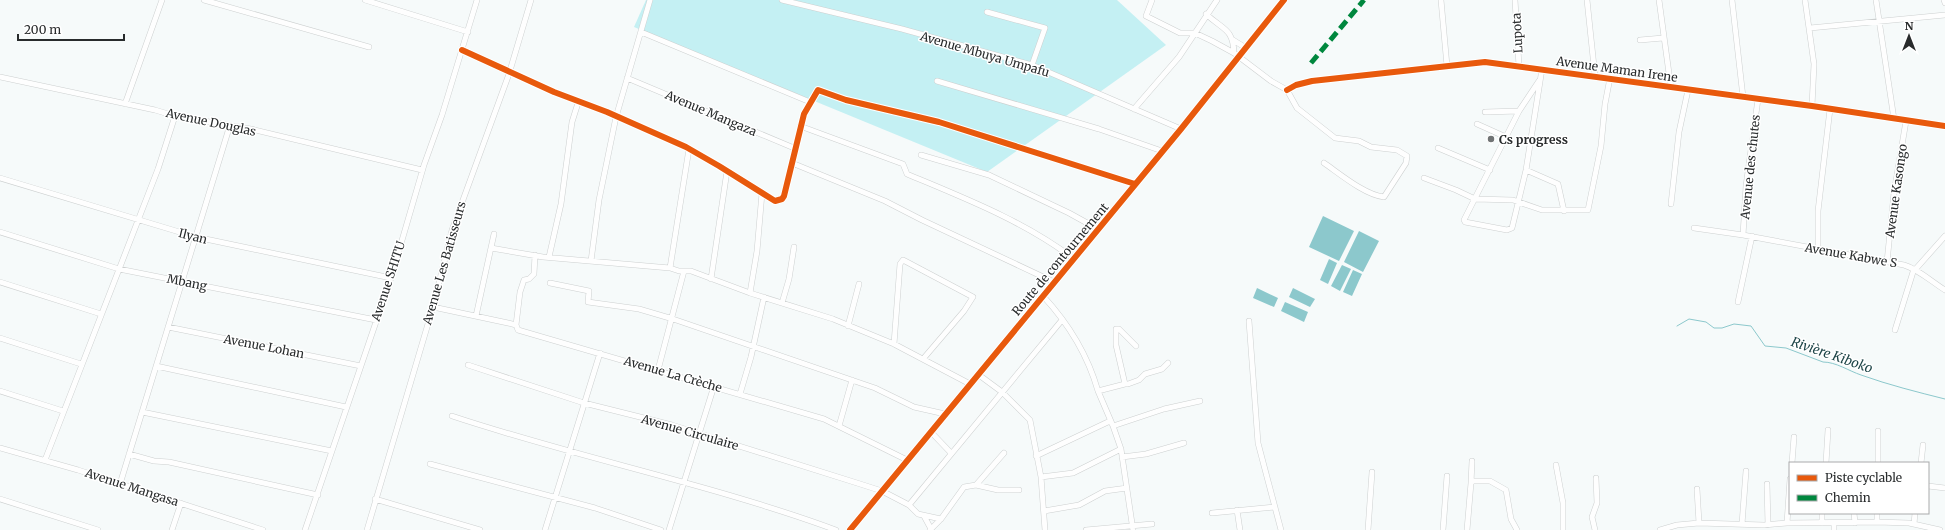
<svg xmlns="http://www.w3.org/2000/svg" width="1945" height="530" font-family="Merriweather,serif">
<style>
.green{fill:#c4f0f3}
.water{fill:#8cc8cc}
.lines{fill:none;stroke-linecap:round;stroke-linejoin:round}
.stream{stroke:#8cc8cc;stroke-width:1}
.minor-casing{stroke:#cdd0d0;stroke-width:6}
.minor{stroke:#fefefe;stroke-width:5}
.quiet{stroke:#00873e;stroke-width:5;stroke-dasharray:10 5;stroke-linecap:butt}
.cycleway-casing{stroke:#fff;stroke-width:8}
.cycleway{stroke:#e8590c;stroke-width:6}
.poi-dot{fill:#707374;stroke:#fff;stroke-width:1.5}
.labels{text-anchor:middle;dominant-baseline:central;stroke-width:3;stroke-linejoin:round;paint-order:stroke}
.street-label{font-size:12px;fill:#282b2c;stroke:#fff}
.poi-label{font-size:12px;font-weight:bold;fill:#282b2c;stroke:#fff;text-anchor:start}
.water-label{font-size:13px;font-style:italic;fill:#1e4548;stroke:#fff}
</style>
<rect width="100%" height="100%" fill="#f6fafa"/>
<path class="green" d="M646,0H1117L1166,45L987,172L634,27Z"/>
<path class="water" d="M1323,216L1354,231L1339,261L1309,247Z
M1359,231L1379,241L1363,272L1344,262Z
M1329,259L1337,263L1328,284L1320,280Z
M1342,265L1351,269L1340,291L1331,286Z
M1353,270L1362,274L1352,296L1343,292Z
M1257,288L1278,298L1274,307L1253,298Z
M1293,288L1315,299L1310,307L1289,297Z
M1285,302L1308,312L1304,322L1281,311Z"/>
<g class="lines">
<path class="stream" d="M1677,326L1689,319L1706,322L1714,328H1722L1734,324L1751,326L1765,346L1786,348L1823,362C1836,362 1849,371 1861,375C1889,385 1917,392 1945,399"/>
<g class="minor-casing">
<path id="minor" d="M204,0L369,47
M365,0L468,32
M782,0L902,29L1032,65L1181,129
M1152,0L1146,16L1180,33H1195L1212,41L1234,53L1271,81L1287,90
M1441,0L1447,66
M1515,0L1519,66
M1587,0L1595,76
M1659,0L1671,88
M1732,0L1743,97
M1805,0L1814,64L1812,106
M1876,0L1894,119
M1944,0L1945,3
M987,12L1045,28L1032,65
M1206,14C1223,30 1233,28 1234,53
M1810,28L1945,15
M641,32L810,102
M1233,40L1246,48
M1640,40L1663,38
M462,50L554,92L607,112L686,147L719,166L775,201L782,199L784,196L804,114L818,90L846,100L939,122L1135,184
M0,77L155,110L175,116L251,129L422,170
M627,78L794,148
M937,81L1099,129L1162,151
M1539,81L1519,111L1464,220L1465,222L1507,230L1512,228L1526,170L1542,69
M1287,90L1296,85L1312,81L1485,62L1812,106L1945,126
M1287,90L1297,108L1335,138L1359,141L1371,147L1397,150L1407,156L1406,163L1384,197C1365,195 1340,174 1324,163
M125,104L162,0
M1134,109L1179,57L1217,0
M1485,112L1519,111
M1477,124L1506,137
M800,126L903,164L907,174C964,198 1024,221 1074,259
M1438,148L1490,170
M689,149L670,268L679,271H691L750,293
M921,155L989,175L1069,213L1098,229
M792,163L885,201L922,220L1054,282
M1526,170L1558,184L1564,211
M0,178L196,237L391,278
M1424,178L1456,190L1475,199L1513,200L1542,210H1588L1601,146L1605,104L1610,78
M762,193L757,251L750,293L833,319L894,344L970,384
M1671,204L1679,132L1688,90
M1694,228L1743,235L1904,265C1918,269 1932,282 1945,290
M0,232L119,269L376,320
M1743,235L1746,186L1758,99
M491,248L543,257L670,268
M1818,250V211L1830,109
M549,257L561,204L572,122L578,103
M591,261L599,200L616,117L650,0
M1887,262L1894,193L1906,121
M711,279L727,171
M0,282L101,314
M550,283L589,291L588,302L639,309L673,319L875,388L914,407L945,414
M1043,296C1068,323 1088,356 1098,391L1125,384H1128L1139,380L1145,374L1162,369L1168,363
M1738,302L1752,236
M782,303L789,279L794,247
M433,307L508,323L516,325L518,330L824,419L907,460
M476,316L494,234
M1249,321L1258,443L1281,530
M516,325L520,292L524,280L529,279L534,274L535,255
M848,326L859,284
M168,327L361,366
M1895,330L1913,272L1945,236
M0,338L81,364
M894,344L900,264L903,260L905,261L973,297L964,311L923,359
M468,365L584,403L672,425L857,483L882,491L909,505L918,514L941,519
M156,366L346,407
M658,370L684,271
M979,375L1002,392L1030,420L1041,477L1045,530
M1125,384L1116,345V329H1119L1136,346
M0,391L63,411
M1098,391L1113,426L1164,409L1200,401
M740,394L751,357L764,297
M142,412L332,451
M452,416C578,458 711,484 836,530
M839,426L852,380
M1113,426L1121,449L1133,530
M931,432L951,453
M0,448L78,470L263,530
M129,454L154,461L169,462L318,495
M1036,456L1110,421
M1122,457L1146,454L1184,443
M45,460L158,169L175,116
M1792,463L1794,437
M1826,463L1828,430
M1878,463V431
M1921,463L1923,445
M430,464L595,508L661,530
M1556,465L1563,503V530
M1041,477L1073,473L1121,449
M1471,483L1472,461
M120,484L230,125
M1767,484L1768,525
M976,485L1004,453
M1928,486L1945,488
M1697,489L1699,523
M0,499L98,530
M375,499L480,530
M909,505L1062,320
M1237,510L1240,530
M1044,511L1079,505L1105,491L1127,488
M1212,513L1274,507
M1854,513L1855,523
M924,516L931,529
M1877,522V513
M1787,523L1790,479
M1822,523V513
M1742,524L1746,471
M1914,524L1915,513
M172,530L181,503
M305,530L391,278L424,165L442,115L477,0
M367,530L433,307L452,230L509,74L531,0
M545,530L600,353
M669,530L714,386
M850,530L1181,129L1284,0
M930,530L941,519L964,487L976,485L998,490H1019
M1086,530L1152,524
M1368,530L1372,472
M1443,530L1447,476
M1467,530L1471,483L1473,481H1490L1506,490L1511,519L1517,530
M1595,530L1592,517L1597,503L1596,478
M1660,530L1677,525L1699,523L1764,525L1787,523L1877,522L1909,523L1940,530
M1834,530V523"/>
</g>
<use href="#minor" class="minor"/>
<path class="quiet" d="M1311,63L1364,0"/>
<g class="cycleway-casing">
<path id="cycleway" d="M462,50L554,92L607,112L686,147L719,166L775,201L782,199L784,196L804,114L818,90L846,100L939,122L1135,184
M1287,90L1296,85L1312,81L1485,62L1812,106L1945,126
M850,530L1181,129L1284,0"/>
</g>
<use href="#cycleway" class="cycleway"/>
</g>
<circle class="poi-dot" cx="1491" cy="139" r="4"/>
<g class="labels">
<g class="street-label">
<text transform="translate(1517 33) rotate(-93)">Lupota</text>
<text transform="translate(985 54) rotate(16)">Avenue Mbuya Umpafu</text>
<text transform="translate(1617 69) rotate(8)">Avenue Maman Irene</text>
<text transform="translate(711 113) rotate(23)">Avenue Mangaza</text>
<text transform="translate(211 122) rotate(12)">Avenue Douglas</text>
<text transform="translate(1750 167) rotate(-84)">Avenue des chutes</text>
<text transform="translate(1896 191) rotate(-82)">Avenue Kasongo</text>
<text transform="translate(193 236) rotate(14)">Ilyan</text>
<text transform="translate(1851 255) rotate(10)">Avenue Kabwe S</text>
<text transform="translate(1060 259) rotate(-50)">Route de contournement</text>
<text transform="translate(444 263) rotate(-74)">Avenue Les Batisseurs</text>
<text transform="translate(388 281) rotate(-72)">Avenue SHITU</text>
<text transform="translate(187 282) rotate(11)">Mbang</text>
<text transform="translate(264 346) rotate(11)">Avenue Lohan</text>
<text transform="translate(673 374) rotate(16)">Avenue La Crèche</text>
<text transform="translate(690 432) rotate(16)">Avenue Circulaire</text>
<text transform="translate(132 487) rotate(18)">Avenue Mangasa</text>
</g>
<g class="poi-label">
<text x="1499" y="139">Cs progress</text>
</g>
<g class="water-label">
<text transform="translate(1832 355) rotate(19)">Rivière Kiboko</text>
</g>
</g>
<rect x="1789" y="462" width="140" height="52" fill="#ffffff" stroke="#a9aaab"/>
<rect x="1797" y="475" width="20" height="6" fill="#e8590c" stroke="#a9aaab"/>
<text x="1825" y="482" font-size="12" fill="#282b2c">Piste cyclable</text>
<rect x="1797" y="495" width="20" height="6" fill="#00873e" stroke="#a9aaab"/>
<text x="1825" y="502" font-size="12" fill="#282b2c">Chemin</text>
<g transform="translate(1909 36)" stroke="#ffffff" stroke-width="3" paint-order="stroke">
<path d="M0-3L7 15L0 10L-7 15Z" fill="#282b2c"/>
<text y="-6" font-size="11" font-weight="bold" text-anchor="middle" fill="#282b2c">N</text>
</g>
<path d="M18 34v6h106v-6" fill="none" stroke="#282b2c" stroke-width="2"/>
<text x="24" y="34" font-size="12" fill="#282b2c" stroke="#ffffff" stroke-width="3" paint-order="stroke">200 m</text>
</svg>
